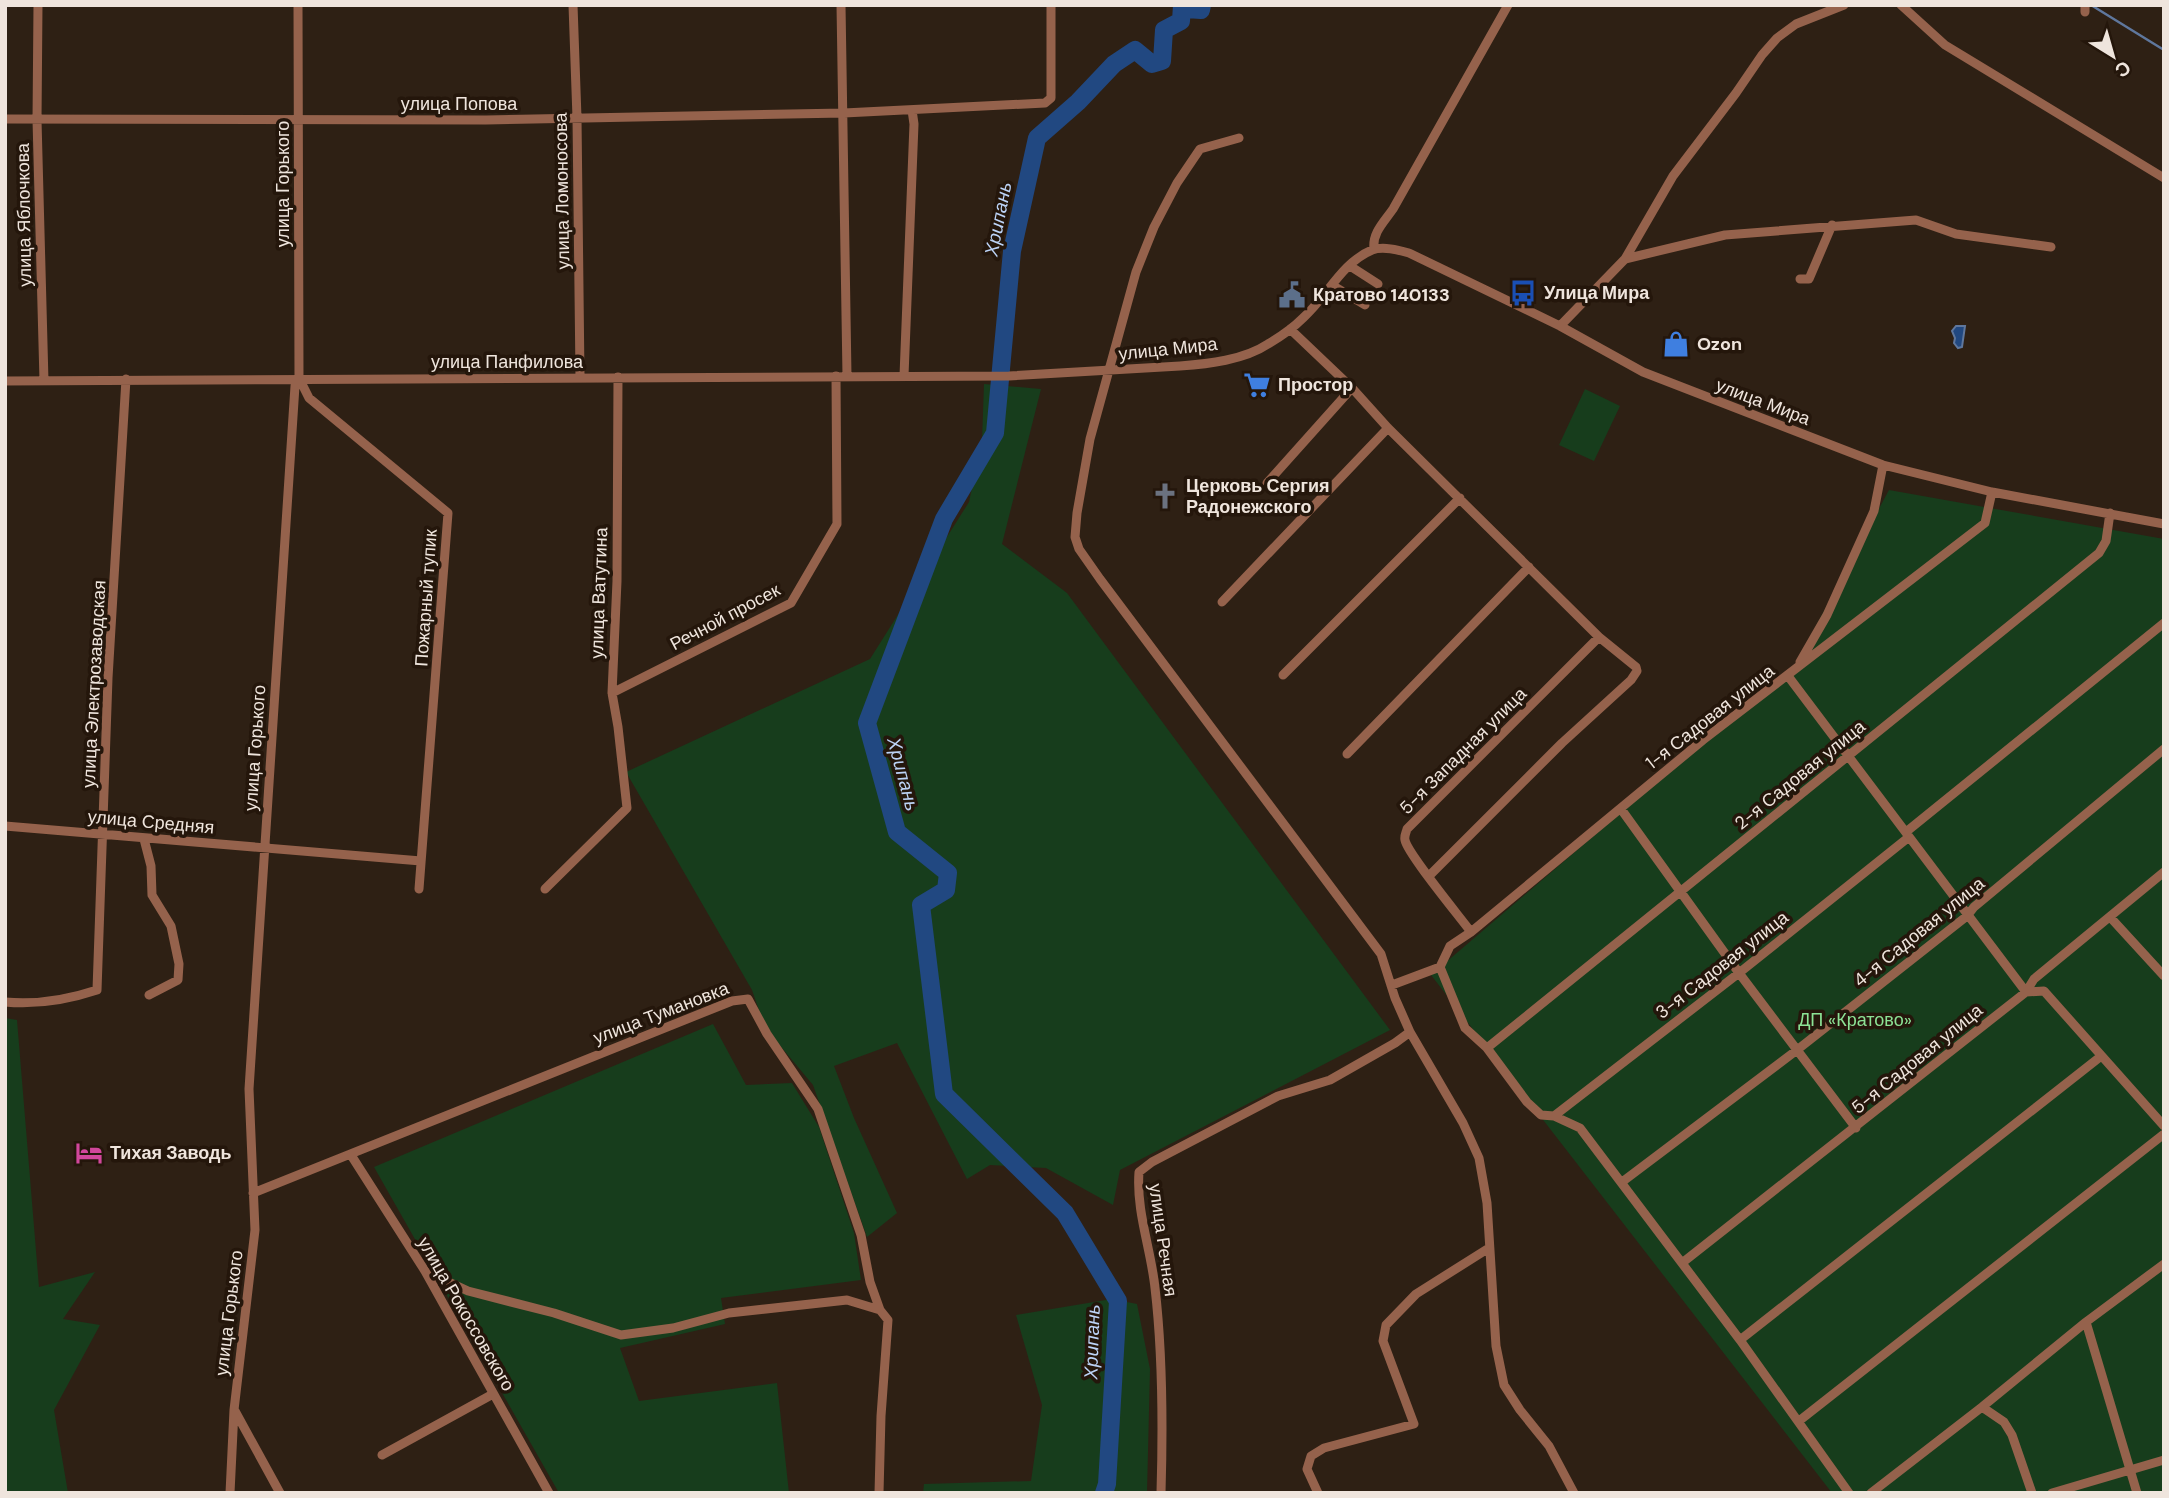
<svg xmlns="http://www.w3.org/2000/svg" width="2169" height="1498" font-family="'DM Sans',sans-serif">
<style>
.green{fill:#173d1c}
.water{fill:#214881;stroke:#5f779d;stroke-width:2}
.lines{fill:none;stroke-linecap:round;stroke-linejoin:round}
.stream{stroke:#5f779d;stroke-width:2.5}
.river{stroke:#214881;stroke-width:18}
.minor{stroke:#95624c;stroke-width:9}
.labels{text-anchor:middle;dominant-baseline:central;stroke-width:7;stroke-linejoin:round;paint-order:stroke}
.street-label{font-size:18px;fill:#efe5dd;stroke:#24160b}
.poi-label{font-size:18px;font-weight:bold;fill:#efe5dd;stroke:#24160b;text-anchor:start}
.park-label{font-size:18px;fill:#8ce295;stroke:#24160b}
.water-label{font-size:19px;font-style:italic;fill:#bcd3f6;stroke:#24160b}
</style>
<rect width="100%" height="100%" fill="#2e2014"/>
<path class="green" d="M984,384L1041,389L1002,544L1067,593L1390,1030L1120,1170L1113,1205L1046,1168L990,1165L967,1179L897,1043L834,1066L854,1118L897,1213L867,1237L813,1085L777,1042L761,1016L752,990L626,772L870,659L969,502L982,441Z
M1585,389L1620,406L1594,461L1559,445Z
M1889,490L2164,539V1493H1832L1431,975L1796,663Z
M5,1018L17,1020L39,1287L95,1272L63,1319L100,1325L54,1410L68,1493H5Z
M713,1024L746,1085L792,1083L819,1127L854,1233L861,1280L721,1298L725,1324L620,1348L639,1401L777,1383L789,1493H559L374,1167Z
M1112,1299L1137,1304L1150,1369L1147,1493H923L924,1484L1031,1481L1042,1405L1016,1315Z"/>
<path class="water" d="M1956,326H1965L1962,347L1958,348L1954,343L1955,338L1952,331Z"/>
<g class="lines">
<path class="stream" d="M2091,5L2164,50"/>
<path class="river" d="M1185,5L1187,9L1201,10L1202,5
M1104,1493L1107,1484L1118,1301L1065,1213L944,1094L921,905L946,890L948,873L897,832L867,723L944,519L995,433L1012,251L1037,138L1078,102L1114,64L1135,50L1152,64L1162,61L1164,30L1181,21L1182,5"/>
<path class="minor" d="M38,5L37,120L44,381
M573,5L577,118L580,377
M841,5L847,376
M1901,5L1945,45L2164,178
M2085,5V12
M5,119L486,120L844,113L1045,103L1051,98V5
M1239,138L1200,149L1177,183L1154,227L1136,272L1090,439L1077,513L1075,537L1079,549L1100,579L1381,954L1395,998L1410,1032L1463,1123L1479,1158L1487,1203L1496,1346L1504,1385L1520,1410L1549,1446L1574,1493
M1374,249C1372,233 1384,222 1393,209L1508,5
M1625,259L1673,176L1736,93L1762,55L1777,38L1796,24L1844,5
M1350,266L1378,284
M1800,279H1809L1832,225
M1332,285L1365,305
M1560,326L1625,259L1725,235L1916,220L1956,234L2051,247
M1290,329L1352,388L1388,428L1599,637L1636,667L1637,671L1631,680L1562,743L1429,876
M904,376L914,124L912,110
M299,378L309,398L448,513L419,889
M5,381L1009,376L1180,366C1208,364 1244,360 1268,344C1280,337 1293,328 1303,318C1327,297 1341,263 1372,250C1383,246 1398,250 1409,253L1560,326L1643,372L1883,465L1992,492L2164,524
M1267,483L1352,388
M1222,602L1388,428
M1800,662L1827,615L1874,511L1883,465
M1283,675L1460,498
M1788,676L2026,992L2044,991L2164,1126
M612,693L791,603L837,524L836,376
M1347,754L1529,567
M1621,809L1739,973L1856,1128
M5,826L421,861
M1906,832L2164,623
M144,839L151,866L152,895L171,926L179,964L178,980L149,995
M545,889L627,808L618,727L612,693L617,581L618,377
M2110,917L2164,976
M1471,932C1460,917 1407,853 1405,840C1404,836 1406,833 1407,829L1599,637
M1440,967L1450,946L1471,932L1703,740L1985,523L1992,492
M1392,985L1440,967L1465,1028L1487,1048L1527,1102L1541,1115L1554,1116L1580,1128L1740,1340L1849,1493
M5,1002C37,1005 67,1000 97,990L108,678L126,379
M1487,1048L2099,553L2106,541L2110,513
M1554,1116L1739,973L1909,837
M351,1155L425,1271L549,1493
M1622,1182L1797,1050L1967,916L1974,907L2164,749
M253,1193L732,1001L748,999L767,1034L818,1109L861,1235L870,1282L880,1310L888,1320L881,1416L879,1493
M1682,1263L2026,992L2034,979L2164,872
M425,1271L468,1291L554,1313L621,1335L673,1328L729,1313L847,1300L880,1310
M2086,1322L2137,1493
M1740,1340L2100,1057
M1982,1407L2004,1422L2012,1435L2032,1493
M235,1411L280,1493
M1799,1421L2164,1134
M382,1455L493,1394
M230,1493L234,1410L255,1230L249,1089L295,386L299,378L298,5
M1161,1493C1163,1425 1163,1356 1155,1288C1151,1249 1136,1212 1139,1172L1152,1162L1278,1096L1330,1080L1395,1043L1410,1032
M1318,1493L1307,1469L1311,1456L1324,1448L1414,1424L1383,1341L1386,1325L1416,1294L1489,1248
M1871,1493L1982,1407L2086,1322L2164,1264
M2052,1493L2164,1460"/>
</g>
<defs>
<g id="bus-bare" transform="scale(2.1)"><path d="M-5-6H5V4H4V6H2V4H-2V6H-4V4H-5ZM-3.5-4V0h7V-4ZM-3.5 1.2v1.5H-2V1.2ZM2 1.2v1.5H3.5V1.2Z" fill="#1a4fb4" stroke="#24160b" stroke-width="2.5" paint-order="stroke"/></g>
<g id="civic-bare" transform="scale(2.1)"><path d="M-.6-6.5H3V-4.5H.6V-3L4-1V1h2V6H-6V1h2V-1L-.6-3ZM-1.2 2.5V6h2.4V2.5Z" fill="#5c6f8a" stroke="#24160b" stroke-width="2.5" paint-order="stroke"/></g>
<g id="shop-bare" transform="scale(2.1)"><path d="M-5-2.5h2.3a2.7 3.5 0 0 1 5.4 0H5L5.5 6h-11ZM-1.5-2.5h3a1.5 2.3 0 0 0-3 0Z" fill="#3f7fe0" stroke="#24160b" stroke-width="2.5" paint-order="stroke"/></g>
<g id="supermarket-bare" transform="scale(2.1)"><path d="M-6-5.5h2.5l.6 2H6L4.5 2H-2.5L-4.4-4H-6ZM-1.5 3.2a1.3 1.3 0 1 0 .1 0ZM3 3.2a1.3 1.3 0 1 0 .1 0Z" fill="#3f7fe0" stroke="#24160b" stroke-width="2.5" paint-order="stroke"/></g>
<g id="church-bare" transform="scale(2.1)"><path d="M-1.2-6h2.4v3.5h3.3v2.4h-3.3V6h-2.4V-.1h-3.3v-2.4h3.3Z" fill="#6b7280" stroke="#24160b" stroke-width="2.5" paint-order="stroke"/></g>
<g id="hotel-bare" transform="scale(2.1)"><path d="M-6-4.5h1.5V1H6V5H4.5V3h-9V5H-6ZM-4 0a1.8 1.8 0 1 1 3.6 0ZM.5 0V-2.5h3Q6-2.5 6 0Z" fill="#d1479c" stroke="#24160b" stroke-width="2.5" paint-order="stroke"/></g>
</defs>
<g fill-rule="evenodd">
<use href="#bus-bare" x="1523" y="293"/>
<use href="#civic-bare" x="1292" y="295"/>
<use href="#shop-bare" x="1676" y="344"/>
<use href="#supermarket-bare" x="1257" y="385"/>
<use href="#church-bare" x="1165" y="496"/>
<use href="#hotel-bare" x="89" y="1153"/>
</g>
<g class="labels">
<g class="street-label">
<text x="459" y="104">улица Попова</text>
<text transform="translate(283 184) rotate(-90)">улица Горького</text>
<text transform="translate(562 191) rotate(-91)">улица Ломоносова</text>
<text transform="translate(24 215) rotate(-91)">улица Яблочкова</text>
<text transform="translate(1168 349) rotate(-6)">улица Мира</text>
<text x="507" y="362">улица Панфилова</text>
<text transform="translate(1763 402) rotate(21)">улица Мира</text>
<text transform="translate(599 593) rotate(-88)">улица Ватутина</text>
<text transform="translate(426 598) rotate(-86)">Пожарный тупик</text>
<text transform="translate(725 617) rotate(-28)">Речной просек</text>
<text transform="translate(94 684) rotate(-87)">улица Электрозаводская</text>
<text transform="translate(1710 717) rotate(-38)">1-я Садовая улица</text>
<text transform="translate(255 748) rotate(-86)">улица Горького</text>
<text transform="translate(1463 751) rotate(-45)">5-я Западная улица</text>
<text transform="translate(1800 775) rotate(-39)">2-я Садовая улица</text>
<text transform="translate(151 822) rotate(5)">улица Средняя</text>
<text transform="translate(1919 932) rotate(-39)">4-я Садовая улица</text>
<text transform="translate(1722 965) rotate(-38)">3-я Садовая улица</text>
<text transform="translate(661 1013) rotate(-21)">улица Тумановка</text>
<text transform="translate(1917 1059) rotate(-39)">5-я Садовая улица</text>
<text transform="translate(1163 1240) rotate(82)">улица Речная</text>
<text transform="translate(229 1313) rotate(-83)">улица Горького</text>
<text transform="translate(466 1314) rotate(60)">улица Рокоссовского</text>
</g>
<g class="poi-label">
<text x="1544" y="293">Улица Мира</text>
<text x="1313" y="295">Кратово 140133</text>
<text x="1697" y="344">Ozon</text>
<text x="1278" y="385">Простор</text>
<text x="1186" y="486">Церковь Сергия<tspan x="1186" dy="21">Радонежского</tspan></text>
<text x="110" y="1153">Тихая Заводь</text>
</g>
<g class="park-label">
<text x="1855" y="1020">ДП «Кратово»</text>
</g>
<g class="water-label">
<text transform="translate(998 219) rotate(-79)">Хрипань</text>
<text transform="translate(903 774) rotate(75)">Хрипань</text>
<text transform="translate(1092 1342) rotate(-88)">Хрипань</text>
</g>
</g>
<rect width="2169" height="1498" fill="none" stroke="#efe5dd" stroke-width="14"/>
<g transform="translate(2113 56) rotate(143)" stroke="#24160b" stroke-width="5" paint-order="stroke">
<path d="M0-5L12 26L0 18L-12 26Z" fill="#efe5dd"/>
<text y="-10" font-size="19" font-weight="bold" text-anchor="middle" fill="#efe5dd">С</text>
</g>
</svg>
